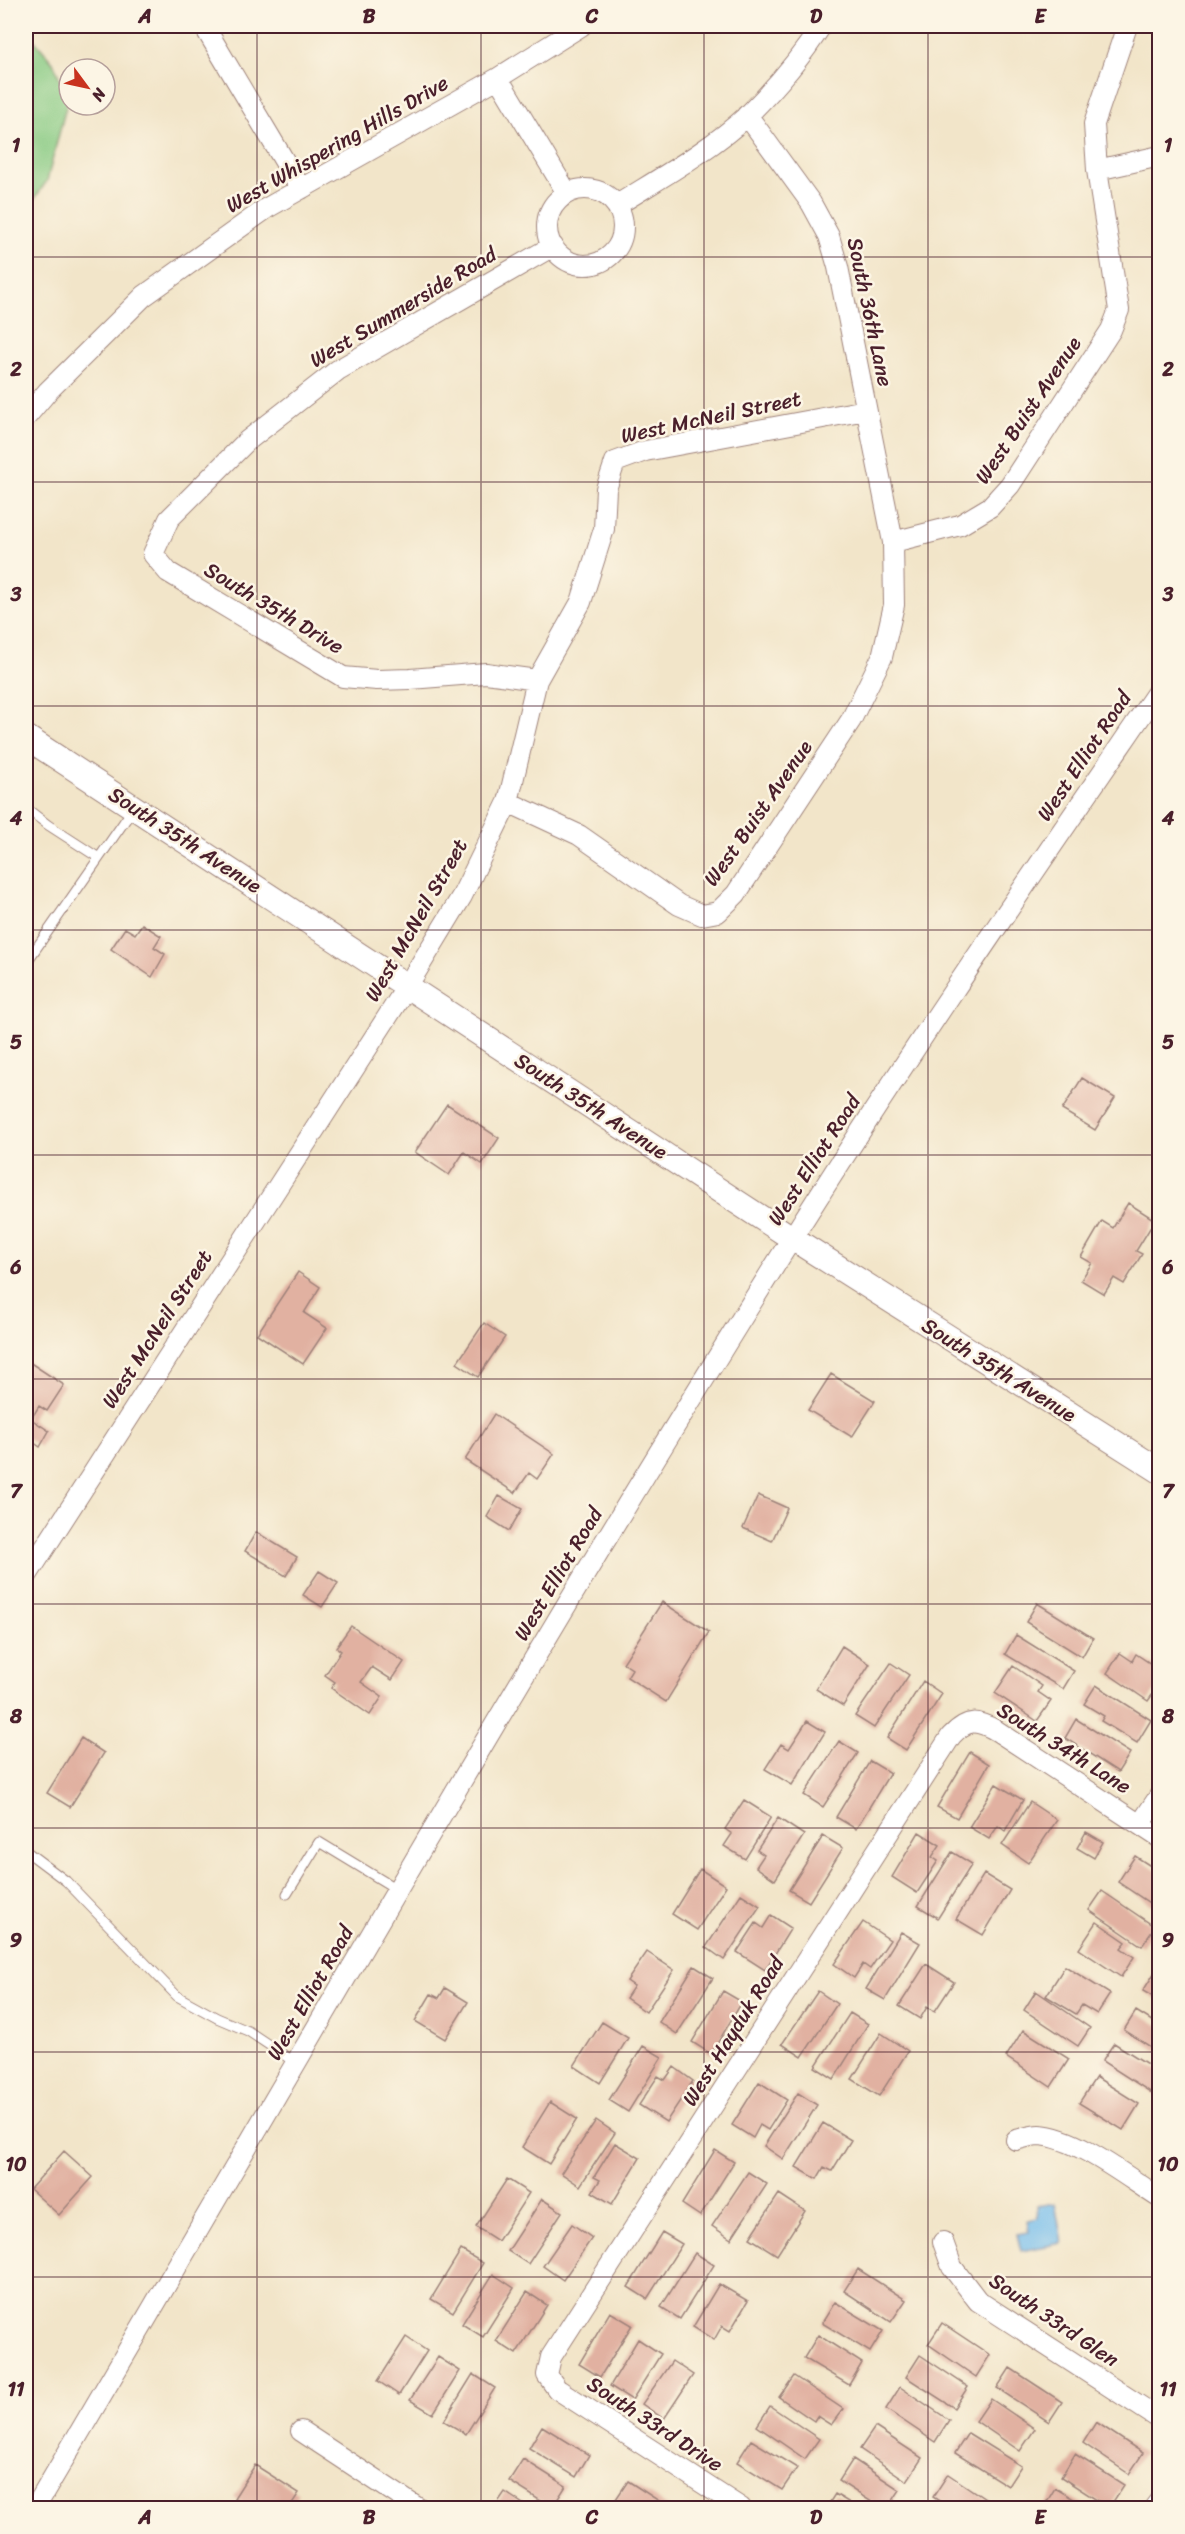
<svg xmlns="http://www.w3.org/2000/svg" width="1185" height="2534" font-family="Sriracha,sans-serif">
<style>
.green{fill:#88ca83;stroke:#697457;stroke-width:1.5}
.water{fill:#74bdec;stroke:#5f6e8c;stroke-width:1.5}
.building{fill:#e1b1a1}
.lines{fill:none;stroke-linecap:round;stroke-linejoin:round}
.service-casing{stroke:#9e827a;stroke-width:11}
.minor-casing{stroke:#9e827a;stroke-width:22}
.tertiary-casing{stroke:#9e827a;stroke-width:26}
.service{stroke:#fff;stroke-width:9}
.minor{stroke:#fff;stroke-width:20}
.tertiary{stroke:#fff;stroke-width:24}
.grid{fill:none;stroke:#4a1f2b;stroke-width:1.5;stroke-opacity:0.55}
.labels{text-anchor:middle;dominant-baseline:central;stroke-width:5;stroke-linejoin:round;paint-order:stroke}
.street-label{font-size:21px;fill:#4a1f2b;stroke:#fcf5e5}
.neatline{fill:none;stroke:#4a1f2b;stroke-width:2}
.grid-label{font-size:20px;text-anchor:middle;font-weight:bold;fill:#4a1f2b}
</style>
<rect width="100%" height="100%" fill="#fcf5e5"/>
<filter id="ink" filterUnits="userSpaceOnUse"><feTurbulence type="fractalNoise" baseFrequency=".0167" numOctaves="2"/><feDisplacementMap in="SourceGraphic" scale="12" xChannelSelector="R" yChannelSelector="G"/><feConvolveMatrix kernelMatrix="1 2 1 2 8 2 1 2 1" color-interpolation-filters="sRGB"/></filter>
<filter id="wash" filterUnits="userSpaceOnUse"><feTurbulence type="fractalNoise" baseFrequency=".008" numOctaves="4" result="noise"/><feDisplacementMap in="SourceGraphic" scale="24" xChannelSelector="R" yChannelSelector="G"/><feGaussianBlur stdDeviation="1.35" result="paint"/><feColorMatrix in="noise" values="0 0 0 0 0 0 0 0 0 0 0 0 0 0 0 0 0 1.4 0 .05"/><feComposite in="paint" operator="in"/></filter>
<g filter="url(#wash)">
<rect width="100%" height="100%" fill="#f2e5c9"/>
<path class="green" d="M26,31L53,62L68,99L47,181L26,211Z"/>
<path class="water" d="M1055,2203L1062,2243L1021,2251L1017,2234L1029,2232L1027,2220L1038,2218L1037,2206Z"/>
<g id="blocks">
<path class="building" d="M142,924L161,936L154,947L165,954L152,977L111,949L125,928L135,934Z
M1082,1078L1115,1098L1095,1130L1062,1110Z
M447,1104L499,1138L482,1164L464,1152L449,1175L415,1152Z
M1128,1203L1155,1220L1136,1251L1142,1254L1124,1284L1114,1278L1104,1294L1081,1280L1092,1263L1081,1257L1102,1221L1113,1228Z
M298,1272L320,1287L304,1313L327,1328L303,1364L257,1334Z
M484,1323L505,1337L478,1377L457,1363Z
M26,1360L64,1385L47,1411L39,1406L31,1419L49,1431L40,1447L26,1437Z
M831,1374L875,1401L852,1437L808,1410Z
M494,1414L554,1454L537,1479L529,1473L515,1493L465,1460Z
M758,1495L787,1508L772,1541L743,1528Z
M499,1496L522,1509L509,1531L487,1517Z
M256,1532L297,1557L286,1576L245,1551Z
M319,1571L338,1583L322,1607L303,1595Z
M662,1602L709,1632L666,1702L627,1677L632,1669L623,1663Z
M1037,1603L1093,1638L1082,1657L1026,1622Z
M351,1626L404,1662L392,1680L372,1667L361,1682L382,1697L370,1715L331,1688L335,1682L325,1675L341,1651L336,1647Z
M1016,1635L1074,1671L1063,1689L1005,1654Z
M842,1646L870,1664L843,1706L816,1689Z
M1120,1653L1132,1661L1136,1654L1160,1670V1684L1148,1701L1107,1673Z
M891,1663L909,1675L874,1728L855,1716Z
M1013,1666L1042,1686L1038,1692L1051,1701L1037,1721L995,1693Z
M923,1681L942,1694L906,1750L887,1738Z
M1096,1685L1151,1720L1137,1743L1101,1721L1104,1716L1084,1704Z
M1076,1719L1130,1753L1118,1772L1065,1738Z
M807,1721L825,1732L792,1785L765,1769L781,1744L789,1749Z
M81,1738L104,1753L70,1807L47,1793Z
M839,1741L858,1753L823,1807L804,1795Z
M970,1752L989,1764L957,1818L937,1807Z
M870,1761L890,1773L856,1829L836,1817Z
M996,1784L1023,1800L1005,1831L998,1826L989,1839L969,1827Z
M744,1800L771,1817L745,1859L724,1846L732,1834L725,1829Z
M1030,1802L1057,1820L1028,1863L1002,1845Z
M778,1818L804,1835L775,1880L756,1867L764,1855L757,1850Z
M919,1832L940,1845L932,1857L938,1861L917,1893L892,1877Z
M1086,1832L1103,1842L1094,1858L1077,1848Z
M823,1836L843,1848L809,1902L789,1890Z
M952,1852L972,1864L938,1918L918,1906Z
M1135,1856L1160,1872V1910L1118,1882Z
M700,1869L726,1886L697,1930L672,1914Z
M984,1874L1010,1890L983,1935L956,1919Z
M1102,1891L1155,1927L1142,1946L1089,1910Z
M741,1894L760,1906L724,1960L706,1947Z
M771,1915L791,1928L765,1970L737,1952L756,1923L763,1928Z
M863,1922L890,1940L870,1969L863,1964L854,1978L834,1964Z
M1097,1922L1126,1942L1121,1948L1134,1957L1121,1977L1079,1949Z
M901,1932L920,1943L885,2000L866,1989Z
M647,1952L674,1970L646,2012L626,1998L634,1986L627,1981Z
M926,1964L954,1982L935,2011L927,2007L920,2019L899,2006Z
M694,1966L713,1978L677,2034L659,2022Z
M1065,1966L1110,1994L1097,2014L1082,2005L1076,2014L1046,1996Z
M1155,1972L1160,1974V2001L1143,1991Z
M445,1988L468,2002L445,2039L415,2021L431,1994L439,1998Z
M723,1991L742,2002L711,2054L692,2042Z
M818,1991L837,2004L802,2057L782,2044Z
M1036,1991L1090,2028L1078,2046L1024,2010Z
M1136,2011L1160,2026V2053L1124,2030Z
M850,2013L868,2024L834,2079L815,2067Z
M602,2022L628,2038L600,2083L574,2066Z
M1023,2030L1069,2059L1051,2087L1006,2057Z
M881,2033L908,2051L879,2096L852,2079Z
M1114,2043L1160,2072L1158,2097L1102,2061Z
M643,2046L662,2057L628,2112L609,2100Z
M674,2067L693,2081L666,2122L639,2105L658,2076L665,2080Z
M1096,2077L1139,2104L1123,2130L1079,2103Z
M759,2082L787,2100L768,2130L760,2125L753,2138L732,2125Z
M798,2093L817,2105L783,2159L764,2146Z
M550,2102L577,2119L549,2164L522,2147Z
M596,2120L615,2133L580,2186L561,2173Z
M823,2123L851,2140L832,2171L824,2167L817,2179L796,2167Z
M615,2143L640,2158L612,2204L592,2192L600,2180L594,2177Z
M715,2150L734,2162L700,2216L682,2204Z
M64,2151L93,2177L59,2215L30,2189Z
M748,2172L767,2184L731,2239L712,2226Z
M507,2179L529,2193L498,2241L476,2227Z
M779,2194L805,2211L777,2255L750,2238Z
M542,2199L562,2212L528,2264L508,2251Z
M572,2224L592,2238L563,2280L543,2266Z
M662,2232L682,2244L647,2299L628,2287Z
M461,2250L483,2263L453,2312L431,2299Z
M695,2253L714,2265L680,2319L661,2307Z
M858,2269L906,2300L891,2322L844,2291Z
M493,2274L514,2288L483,2337L462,2324Z
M719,2284L748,2301L730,2331L722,2326L714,2340L693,2327Z
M527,2292L547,2305L516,2354L496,2341Z
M835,2302L883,2331L870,2352L822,2323Z
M610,2312L632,2325L600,2377L579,2364Z
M942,2323L990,2355L976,2377L928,2344Z
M818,2335L862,2363L849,2385L804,2358Z
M406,2337L427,2351L399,2395L378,2381Z
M638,2339L661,2354L632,2400L610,2386Z
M920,2355L968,2387L954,2408L906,2377Z
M438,2357L460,2371L433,2414L410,2400Z
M672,2361L693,2375L664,2419L642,2404Z
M1010,2368L1062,2402L1049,2422L997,2388Z
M473,2374L495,2388L466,2434L444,2421Z
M794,2376L843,2409L831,2425L817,2416L814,2421L779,2397Z
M900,2387L949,2420L935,2442L886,2409Z
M991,2399L1035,2429L1020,2451L976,2421Z
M770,2406L819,2439L805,2459L757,2426Z
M1096,2422L1143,2453L1129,2474L1083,2443Z
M542,2426L589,2455L576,2477L529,2448Z
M875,2427L922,2458L907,2481L860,2449Z
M968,2433L1021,2466L1008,2486L955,2453Z
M751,2440L797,2468L782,2490L737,2462Z
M1075,2454L1124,2485L1109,2508L1061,2477Z
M523,2459L566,2486L552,2508L509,2481Z
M853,2459L900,2490L888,2508H881L839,2481Z
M255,2465L299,2493L289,2508H238L242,2502L234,2498Z
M948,2474L994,2505L992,2508H950L933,2497Z
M628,2481L670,2508H623L614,2502Z
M1055,2488L1089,2508H1043Z
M505,2492L529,2508H494Z
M835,2494L858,2508H826Z"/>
</g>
</g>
<g filter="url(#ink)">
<use href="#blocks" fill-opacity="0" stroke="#9e827a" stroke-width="1.5"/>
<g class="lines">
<g class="service-casing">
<path id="service" d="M26,808L48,825L99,858
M26,963L133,809
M26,1851L66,1881L177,1996L217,2018L248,2031L296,2063
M287,1894L319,1842L398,1890"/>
</g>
<g class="minor-casing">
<path id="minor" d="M204,26L301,189
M498,78L567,193
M1097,170L1160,156
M547 227a38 38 0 1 1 76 0a38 38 0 1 1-76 0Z
M617,205C660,178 712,149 749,114C776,87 801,58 821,26
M26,417L48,391L144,296L267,208L498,78L581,26
M893,542L960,525L990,507L1010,485L1111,330L1119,310L1097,170L1094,124L1127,26
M537,680L486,673L410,679L377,680L343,677L168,572L153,554L169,519L247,441L338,370L553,246
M508,802L579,835L679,905L702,915L718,912L736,894L851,720L882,657L894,605L893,542L838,267L829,236L811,203L747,115
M26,1577L408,985L462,896L508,802L537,680L581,602L604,529L606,489L615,462L645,451L866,410
M1140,1825L1160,1795
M1016,2140C1024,2138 1032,2135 1039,2135C1077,2137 1128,2178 1160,2198
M943,2242L952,2267L978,2301L1160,2419
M301,2431L418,2508
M35,2508C285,2085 527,1658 789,1243C908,1054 1034,872 1160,688
M741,2508L557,2389L547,2375L551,2357L951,1736C968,1718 977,1720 997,1731L1160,1838
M1154,2508L1160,2500"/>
</g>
<g class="tertiary-casing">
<path id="tertiary" d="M26,737L792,1238L1160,1471"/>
</g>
<use href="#service" class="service"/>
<use href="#minor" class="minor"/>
<use href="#tertiary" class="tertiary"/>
</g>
</g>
<path class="grid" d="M257,26V2508M481,26V2508M704,26V2508M928,26V2508M26,257H1160M26,482H1160M26,706H1160M26,930H1160M26,1155H1160M26,1379H1160M26,1604H1160M26,1828H1160M26,2052H1160M26,2277H1160"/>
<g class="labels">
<g class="street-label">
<text transform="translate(337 144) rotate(-30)">West Whispering Hills Drive</text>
<text transform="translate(403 307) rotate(-31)">West Summerside Road</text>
<text transform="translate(870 312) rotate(78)">South 36th Lane</text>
<text transform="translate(1028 410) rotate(-56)">West Buist Avenue</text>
<text transform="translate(711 417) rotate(-12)">West McNeil Street</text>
<text transform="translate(274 608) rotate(31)">South 35th Drive</text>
<text transform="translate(1084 756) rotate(-56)">West Elliot Road</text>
<text transform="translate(758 813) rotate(-55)">West Buist Avenue</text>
<text transform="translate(185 840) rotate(33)">South 35th Avenue</text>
<text transform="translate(416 920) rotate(-60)">West McNeil Street</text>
<text transform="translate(591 1106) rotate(33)">South 35th Avenue</text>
<text transform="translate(814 1160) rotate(-57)">West Elliot Road</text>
<text transform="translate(157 1329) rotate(-57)">West McNeil Street</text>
<text transform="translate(999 1370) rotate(32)">South 35th Avenue</text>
<text transform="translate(558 1574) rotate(-59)">West Elliot Road</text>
<text transform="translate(1064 1748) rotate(32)">South 34th Lane</text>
<text transform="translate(310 1993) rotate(-60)">West Elliot Road</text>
<text transform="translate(733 2031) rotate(-58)">West Hayduk Road</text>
<text transform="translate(1054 2320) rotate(34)">South 33rd Glen</text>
<text transform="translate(655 2424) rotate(33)">South 33rd Drive</text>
</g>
</g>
<rect width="1185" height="2534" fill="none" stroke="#fcf5e5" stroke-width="66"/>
<g transform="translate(87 87) rotate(123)"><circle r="28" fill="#fcf5e5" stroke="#b59f9b" stroke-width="1.5"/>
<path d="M0-4.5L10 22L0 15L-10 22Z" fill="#c8321e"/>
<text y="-9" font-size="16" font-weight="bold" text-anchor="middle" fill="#4a1f2b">N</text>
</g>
<rect x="33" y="33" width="1119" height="2468" class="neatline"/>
<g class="grid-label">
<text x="145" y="23">A</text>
<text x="369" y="23">B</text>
<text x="592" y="23">C</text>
<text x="816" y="23">D</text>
<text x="1040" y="23">E</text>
<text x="16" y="152">1</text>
<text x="1168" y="152">1</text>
<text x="16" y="376">2</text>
<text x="1168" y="376">2</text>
<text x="16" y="601">3</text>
<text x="1168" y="601">3</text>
<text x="16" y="825">4</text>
<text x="1168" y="825">4</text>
<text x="16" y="1049">5</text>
<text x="1168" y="1049">5</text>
<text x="16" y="1274">6</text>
<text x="1168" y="1274">6</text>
<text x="16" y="1498">7</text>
<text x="1168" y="1498">7</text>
<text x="16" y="1723">8</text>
<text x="1168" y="1723">8</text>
<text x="16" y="1947">9</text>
<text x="1168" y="1947">9</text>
<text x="16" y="2171">10</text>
<text x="1168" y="2171">10</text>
<text x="16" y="2396">11</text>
<text x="1168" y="2396">11</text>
<text x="145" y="2524">A</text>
<text x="369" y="2524">B</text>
<text x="592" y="2524">C</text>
<text x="816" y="2524">D</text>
<text x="1040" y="2524">E</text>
</g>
</svg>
